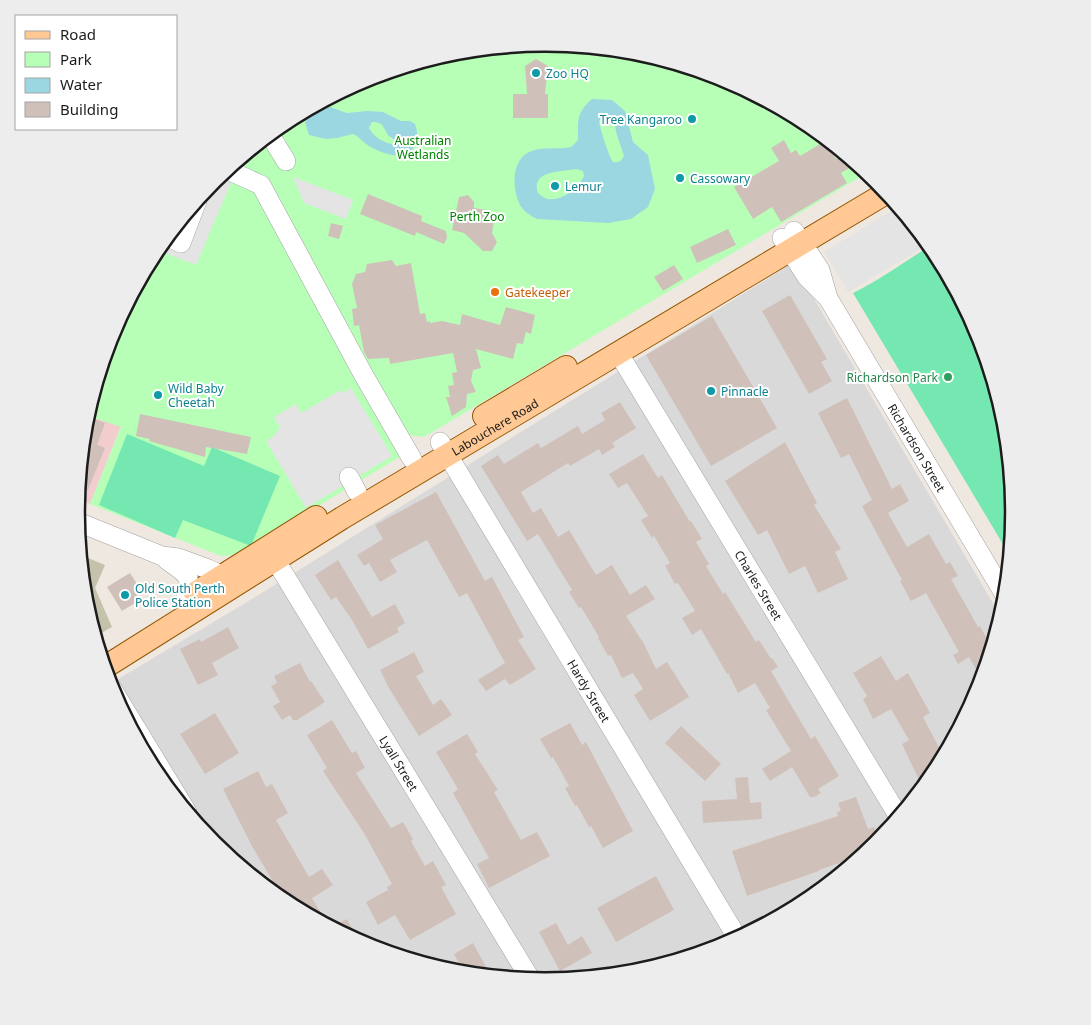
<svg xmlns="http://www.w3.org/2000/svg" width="1091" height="1025" font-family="'Noto Sans',sans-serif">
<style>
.residential{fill:#dad9d9}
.commercial{fill:#f2cdce}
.construction{fill:#c4c2ab}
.park{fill:#b7ffb7}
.pitch{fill:#75e7b1}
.parking{fill:#e4e4e4}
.water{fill:#9bd7e1;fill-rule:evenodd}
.building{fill:#cfc1b9}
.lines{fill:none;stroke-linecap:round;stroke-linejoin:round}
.minor-casing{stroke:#a3a3a3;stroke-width:20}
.major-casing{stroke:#935600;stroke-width:24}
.minor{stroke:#fff;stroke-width:19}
.major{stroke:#ffc894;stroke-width:22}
.culture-dot{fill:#0f9aa8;stroke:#fff;stroke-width:2}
.food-dot{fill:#e8710a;stroke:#fff;stroke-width:2}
.leisure-dot{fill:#2e9e5b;stroke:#fff;stroke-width:2}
.labels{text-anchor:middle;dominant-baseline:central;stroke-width:4;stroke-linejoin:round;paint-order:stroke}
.culture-label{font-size:12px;fill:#0d838f;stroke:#fff;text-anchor:start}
.park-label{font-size:12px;fill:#008300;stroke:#fff}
.food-label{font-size:12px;fill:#c56008;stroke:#fff;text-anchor:start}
.leisure-label{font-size:12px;fill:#27864d;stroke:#fff;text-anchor:end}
.street-label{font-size:12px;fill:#1c1c1c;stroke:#fff}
.rim{fill:none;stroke:#1c1c1c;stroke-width:2.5}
</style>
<rect width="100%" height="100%" fill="#efe8e0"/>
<path class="residential" d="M793,263L1001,617L978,692L935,773L877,844L806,902L725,946L637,972L545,981L454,972L366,945L285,902L214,844L156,773L110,684L262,593Z"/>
<path class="commercial" d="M92,417L121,426L90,504L78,499L86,421V419Z"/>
<path class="construction" d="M81,555L105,565L95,588L112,627L96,636L86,604Z"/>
<path class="park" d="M546,44L637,53L725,80L806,123L867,173L424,437L406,435L401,456L237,555L221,556L90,504L121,427L92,417L86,419L113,333L156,252L214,181L285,123L366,79L454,53Z"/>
<path class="pitch" d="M930,246L935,252L979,333L1005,421L1014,513L1010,556L853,293C880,280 904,262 930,246Z
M127,434L204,466L212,447L280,476L251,546L183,520L175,538L99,505Z"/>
<path class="parking" d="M223,174L233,178L196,265L157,250L214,181Z
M293,177L353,200L346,219L304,203Z
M898,207L929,244L848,292L824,252Z
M351,388L392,456L306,508L266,441L274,436L280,427L274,417L296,404L301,413L341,390L343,393Z"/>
<path class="water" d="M592,99L612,100L625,111L633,142L648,155L655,189L648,207L631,219L608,223L537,219C531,216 523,211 520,205C512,189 511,161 529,152C542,146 557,150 571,147L578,140C578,121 576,113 592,99ZM603,118C615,119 615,126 617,135C619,142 622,149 624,156C621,162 618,163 613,162C609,157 599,125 599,121ZM576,169L583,171L584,176C576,191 553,209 538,193C530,170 562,172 576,169Z
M330,107L347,113L367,111L383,112L401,121H410L415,124C418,132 418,140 414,147C404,163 377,152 366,144C361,140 358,136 353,134L337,138L326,139L309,135L305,122C309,111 319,109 330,107ZM372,122C385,122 383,129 389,136C392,138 394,139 396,142L393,144C383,143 374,137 369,128Z"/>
<path class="building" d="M536,59L548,66L545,94H548V118H513V94H527L525,66Z
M784,140L791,153L796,150L800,156L825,141L836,159L844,154L856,164L841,173L847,183L781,222L772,207L753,219L734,187L779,161L771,148Z
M368,194L422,216L421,221L446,231L447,238L444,244L416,232L415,236L360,214Z
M468,195L474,202V208L487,210L494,220L492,233L497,242L492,251H483L464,233L452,230L459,197Z
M331,223L343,226L339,239L328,236Z
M728,229L736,245L697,263L690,247Z
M392,260L396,266L411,263L420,314L425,313L427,322L430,321V323L442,321L460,325L462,314L500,325L506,307L535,315L531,334L526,332L523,344L517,343L513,359L476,349L481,368L473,370L471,381L476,392L467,394L466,407L452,416L446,397H450L448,386L454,385L452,373L457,372L453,353L390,364L389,358L368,359L364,352L359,325L354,326L352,309L357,308L352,284L356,274L365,272L367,264Z
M674,265L683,279L663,291L654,277Z
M790,295L827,359L821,362L832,381L809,394L762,311Z
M712,316L777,428L711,466L646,355Z
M847,398L892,489L900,484L909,501L888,513L907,547L929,534L946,564L950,562L958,576L951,579L978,627L980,626L992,648L982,680L969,657L958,664L953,655L959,652L926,593L911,601L900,581L902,580L862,506L872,500L849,454L841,458L818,413Z
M620,402L636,428L612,443L615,447L602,455L599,449L570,466L568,463L521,492L533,513L541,508L558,537L569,530L596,575L612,565L630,595L646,585L655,599L626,616L644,644L656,669L667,662L689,697L650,721L634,695L643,689L633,673L622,678L611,655L608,656L598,638L599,637L581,607L579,608L569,592L572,590L538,534L527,541L481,466L498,455L504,464L538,443L541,448L578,426L582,434L605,420L601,413Z
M140,414L251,437L247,454L206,447L205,457L149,441L150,439L136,436Z
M92,418L105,423L97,445L105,448L88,490L79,487L84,440Z
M785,442L817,503L814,505L841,549L835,552L848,579L818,593L805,566L789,574L767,530L758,535L725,481Z
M643,454L658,478L662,475L690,522L691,521L702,539L696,542L709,564L706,566L723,594L725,592L756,642L759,640L771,659L772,658L778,667L771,671L811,739L815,736L839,776L818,789L821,793L814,797H810L792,767L770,781L762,769L791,751L766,710L770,708L755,683L738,693L729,675L730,673L727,674L701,629L692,635L682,618L695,611L678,583L675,584L665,566L670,563L654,536L652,538L641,520L648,516L627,483L618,488L609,474Z
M436,492L485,581L492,577L524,637L518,640L536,669L510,685L505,679L486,691L478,680L505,663L467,593L459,597L427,540L390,560L397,572L380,582L369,563L364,566L357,555L383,539L375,525Z
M338,560L372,617L395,604L405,623L397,628L399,632L368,649L352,620L336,597L331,600L315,575Z
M130,573L139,587L134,591L140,600L122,611L107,587Z
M228,627L239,648L212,663L218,675L198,685L180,649L200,639L201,642Z
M414,652L424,672L416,676L433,705L441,699L452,715L419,736L390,690L380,670Z
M881,656L896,681L908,673L930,713L923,717L944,757L936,771L919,780L902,744L909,740L891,709L873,719L863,699L867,696L853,673Z
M300,663L310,682L311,681L325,702L297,720H293L290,715L282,720L273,706L280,702L271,686L277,683L274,676Z
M215,713L239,753L205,774L180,734Z
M332,720L352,753L356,751L365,768L356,773L391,828L403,822L413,839L411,841L425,866L433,861L446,885L441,887L456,914L410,940L395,915L378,925L366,902L388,890L387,887L392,884L364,833L323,771L327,768L307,735Z
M570,723L582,745L586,742L633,831L603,848L591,826L589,827L577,805L575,806L565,788L569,786L553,757L551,758L540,739Z
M681,726L721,764L705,781L665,743Z
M467,734L478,752L475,754L498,790L494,792L521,840L537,832L550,856L489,888L477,864L489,858L453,793L458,789L436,752Z
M258,771L266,787L272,784L288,813L276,820L309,877L322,869L333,885L312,898L328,925L286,903L253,848L223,789Z
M748,777L750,803L761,802L762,819L703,823L702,801L737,799L735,778Z
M856,797L868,829L874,827L879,841L877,844L865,854L819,870V871L747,896L732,851L838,816L837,812L841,811L838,803Z
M656,876L674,910L616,942L597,908Z
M347,919L359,942L331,927Z
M556,923L568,945L582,936L592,953L560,971L539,932Z
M473,943L491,976L464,973L454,954Z"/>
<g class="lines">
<g class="minor-casing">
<g id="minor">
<path d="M270,135L286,161"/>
<path d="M228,170L261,185L363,374L412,459"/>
<path id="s1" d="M794,231L820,270L828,298L1006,597"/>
<path d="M168,237L181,243L197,201"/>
<path d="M782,238L807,277L827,297"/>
<path id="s2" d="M619,354L899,817"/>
<path id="s3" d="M440,442L738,939"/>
<path d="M349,477L357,492"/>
<path d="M78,522L162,556L178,558L208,569L221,575L230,584"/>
<path id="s4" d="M268,548L531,980"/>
<path d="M167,560C185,574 195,575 185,600"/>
<path d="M111,687L187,812"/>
</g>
</g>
<g class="major-casing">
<g id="major">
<path d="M484,416L566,367"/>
<path d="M195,593L316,517"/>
<path id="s5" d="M105,667L342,518L886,193"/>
</g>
</g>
<use href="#minor" class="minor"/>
<use href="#major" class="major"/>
</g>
<g class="culture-dot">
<circle cx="536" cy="73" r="5"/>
<circle cx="692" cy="119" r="5"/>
<circle cx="680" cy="178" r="5"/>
<circle cx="555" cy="186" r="5"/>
<circle cx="711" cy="391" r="5"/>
<circle cx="158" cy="395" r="5"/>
<circle cx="125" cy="595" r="5"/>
</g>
<circle class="food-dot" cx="495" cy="292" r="5"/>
<circle class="leisure-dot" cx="948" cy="377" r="5"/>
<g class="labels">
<g class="culture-label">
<text x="546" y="73">Zoo HQ</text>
<text x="682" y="119" text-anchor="end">Tree Kangaroo</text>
<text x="690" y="178">Cassowary</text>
<text x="565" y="186">Lemur</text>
<text x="168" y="388">Wild Baby<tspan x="168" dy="14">Cheetah</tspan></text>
<text x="721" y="391">Pinnacle</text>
<text x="135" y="588">Old South Perth<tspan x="135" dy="14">Police Station</tspan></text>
</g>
<g class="park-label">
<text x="423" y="140">Australian<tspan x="423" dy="14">Wetlands</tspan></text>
<text x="477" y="216">Perth Zoo</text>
</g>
<g class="food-label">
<text x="505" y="292">Gatekeeper</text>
</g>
<g class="leisure-label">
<text x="938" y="377">Richardson Park</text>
</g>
<g class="street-label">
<text stroke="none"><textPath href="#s5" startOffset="458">Labouchere Road</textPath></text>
<text stroke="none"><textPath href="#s1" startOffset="250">Richardson Street</textPath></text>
<text stroke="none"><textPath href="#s2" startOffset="270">Charles Street</textPath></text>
<text stroke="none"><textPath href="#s3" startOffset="290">Hardy Street</textPath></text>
<text stroke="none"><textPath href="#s4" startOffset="252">Lyall Street</textPath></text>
</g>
</g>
<path d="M0 0H1091V1025H0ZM85 512a460 460 0 1 1 920 0a460 460 0 1 1-920 0Z" fill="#ededed" fill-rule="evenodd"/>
<path class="rim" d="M85 512a460 460 0 1 1 920 0a460 460 0 1 1-920 0Z"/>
<rect x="15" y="15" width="162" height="115" fill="#ffffff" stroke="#a4a4a4"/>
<rect x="25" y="31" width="25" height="8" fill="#ffc894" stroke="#a4a4a4"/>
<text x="60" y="40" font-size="15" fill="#1c1c1c">Road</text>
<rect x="25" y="52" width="25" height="15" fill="#b7ffb7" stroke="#a4a4a4"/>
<text x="60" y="65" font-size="15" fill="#1c1c1c">Park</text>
<rect x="25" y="78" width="25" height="15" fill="#9bd7e1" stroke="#a4a4a4"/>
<text x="60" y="90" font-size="15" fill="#1c1c1c">Water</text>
<rect x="25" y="102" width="25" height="15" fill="#cfc1b9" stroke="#a4a4a4"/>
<text x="60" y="115" font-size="15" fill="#1c1c1c">Building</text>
</svg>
